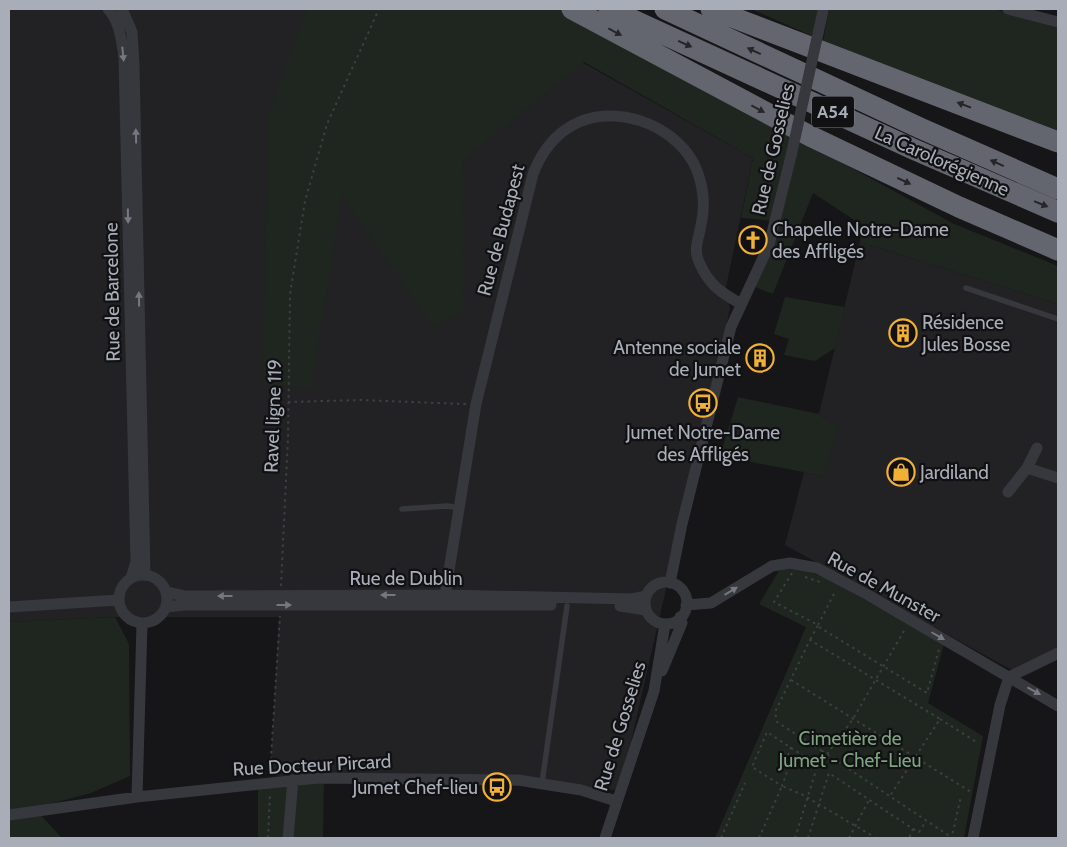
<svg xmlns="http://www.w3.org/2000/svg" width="1067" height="847" font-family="Cabin,sans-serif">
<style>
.built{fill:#222225}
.green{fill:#1e261f}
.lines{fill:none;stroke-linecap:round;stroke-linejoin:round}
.path{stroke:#3d3f44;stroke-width:2;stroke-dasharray:2.5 4;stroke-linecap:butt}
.lane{stroke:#37383d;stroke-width:5.5}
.street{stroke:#37383d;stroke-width:11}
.highway{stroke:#63666e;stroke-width:21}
.street-bridge{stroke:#37383d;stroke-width:11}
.oneway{fill:#26262a}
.oneway2{fill:#757881}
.labels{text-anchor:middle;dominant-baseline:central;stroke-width:4.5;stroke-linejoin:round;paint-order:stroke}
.shield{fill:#111113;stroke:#7b7e86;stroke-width:1}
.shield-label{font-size:18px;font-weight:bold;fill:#a8adb8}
.street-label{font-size:19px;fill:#a8adb8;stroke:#111113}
.poi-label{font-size:19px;fill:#a8adb8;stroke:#111113;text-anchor:start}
.park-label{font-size:19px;fill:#7fa381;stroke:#111113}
</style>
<rect width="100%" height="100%" fill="#161618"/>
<path class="built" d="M9,9H487L753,158L726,287L730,309L620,790L270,776L279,617H115L9,622Z
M860,242L1058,304V660L1027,675L1008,668L785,545L804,472L824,476L837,428L819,414Z"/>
<path class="green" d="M307,9H562L954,224L1058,266V304L860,242L862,225L813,193L773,294L750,285L774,221L741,218L753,158L584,62L463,160L464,311L433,327L342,196L311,387L263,385L268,116Z
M751,9H820L812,36Z
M829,9H993L1058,25V140L822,47Z
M785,297L845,307L835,348L815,361L784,355L789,339L774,334Z
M738,397L819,414L838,428L824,476L720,456Z
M783,564L822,576L944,644L928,703L983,736L964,838H715L806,627L759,604Z
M115,617L129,644L130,776L91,793L15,813L36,810L62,838H9V622Z
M324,778L323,838H258V783Z"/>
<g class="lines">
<path class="path" d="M288,402L360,400L466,404
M792,573L774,602L818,625L810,640
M805,577L820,582
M281,586L288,438L290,294L305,201L327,124L379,9
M818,625L836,590
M819,627L927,693L939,649
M791,680L971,792
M940,719L978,743
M791,747L785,764L794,768L799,754
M822,751L777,722L775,712L810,640L940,719L890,796
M827,754L853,719L905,629
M789,766L782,786L752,767L767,732L817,765
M270,773L280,616
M913,829L919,832L926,821
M268,838L270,793
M721,838L745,783
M759,838L782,786L803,795L876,838
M795,838L822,751L948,835L953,832L961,796
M808,838L829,773L913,829L909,838
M849,838L869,800"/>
<path class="lane" d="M966,288L1058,319
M402,509L447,506L460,508
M542,783L567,606"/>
<path class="street" d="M108,9C120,22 121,39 124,57L136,562L131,578
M122,9L132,32L134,64L145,575
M1008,9L1058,22
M1027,468L1037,448
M1008,492L1027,468L1058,478
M119 599a24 24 0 1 1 48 0a24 24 0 1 1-48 0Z
M645 603a21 21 0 1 1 42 0a21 21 0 1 1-42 0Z
M670,583L682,524L731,327L769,245L791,156
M166,592L185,596L445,595L632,599L646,596
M445,595L476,404L533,174C541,153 553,136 573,125C613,103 671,123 693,162C703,181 706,204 701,225C699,238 693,249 699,262C709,285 720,292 741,304
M686,605L711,603L772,566L790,563L817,568L868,595L1058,706
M620,606L646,610
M9,607L118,600
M166,607L184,605H551
M662,671L682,623L680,617
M137,797L142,624
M9,815L137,797L318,778L518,780L581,790L616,801
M288,838L293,780
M605,838L654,691L665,624
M973,838L1000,705L1009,677L1058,653"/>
<path class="highway" d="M572,9L810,136L959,207L1058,250
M609,9L913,149L1058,212
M665,9L920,128L1058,189
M711,9L1058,142"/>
<path class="street-bridge" d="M791,156L823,11"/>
</g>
<defs><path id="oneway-solid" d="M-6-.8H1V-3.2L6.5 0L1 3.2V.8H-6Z" transform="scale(1.25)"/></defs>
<g class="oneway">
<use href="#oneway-solid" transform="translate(615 32) rotate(28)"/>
<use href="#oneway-solid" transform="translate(685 44) rotate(24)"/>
<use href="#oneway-solid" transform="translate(754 51) rotate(-155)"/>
<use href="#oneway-solid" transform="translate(964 105) rotate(-159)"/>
<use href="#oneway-solid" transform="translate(758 109) rotate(28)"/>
<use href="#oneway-solid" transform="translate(997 163) rotate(-156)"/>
<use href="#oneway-solid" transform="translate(904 181) rotate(25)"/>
<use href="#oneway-solid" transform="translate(1041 204) rotate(22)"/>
</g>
<g class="oneway2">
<use href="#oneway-solid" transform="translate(123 54) rotate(84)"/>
<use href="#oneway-solid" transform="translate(136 136) rotate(-91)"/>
<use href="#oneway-solid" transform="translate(128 216) rotate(89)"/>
<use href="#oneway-solid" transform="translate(139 299) rotate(-91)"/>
<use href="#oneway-solid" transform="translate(731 591) rotate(-31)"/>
<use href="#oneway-solid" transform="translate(388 595) rotate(180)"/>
<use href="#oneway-solid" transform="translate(225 596) rotate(180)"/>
<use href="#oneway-solid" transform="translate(284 605)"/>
<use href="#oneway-solid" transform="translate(938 636) rotate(30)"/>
<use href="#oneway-solid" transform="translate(1034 691) rotate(29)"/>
</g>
<defs>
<g id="church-ring" transform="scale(1.4375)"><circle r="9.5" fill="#111113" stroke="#f2b134" stroke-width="1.5"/><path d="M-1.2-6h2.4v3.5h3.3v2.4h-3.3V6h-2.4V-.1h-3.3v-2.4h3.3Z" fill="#f2b134"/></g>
<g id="building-ring" transform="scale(1.4375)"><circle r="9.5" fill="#111113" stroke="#f2b134" stroke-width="1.5"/><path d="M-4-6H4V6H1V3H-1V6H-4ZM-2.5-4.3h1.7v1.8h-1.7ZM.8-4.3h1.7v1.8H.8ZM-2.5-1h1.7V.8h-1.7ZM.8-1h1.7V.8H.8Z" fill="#f2b134"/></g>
<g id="bus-ring" transform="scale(1.4375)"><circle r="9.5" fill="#111113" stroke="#f2b134" stroke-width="1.5"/><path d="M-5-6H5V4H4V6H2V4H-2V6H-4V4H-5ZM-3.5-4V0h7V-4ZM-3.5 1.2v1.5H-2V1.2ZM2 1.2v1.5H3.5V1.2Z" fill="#f2b134"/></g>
<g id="shop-ring" transform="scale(1.4375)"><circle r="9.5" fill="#111113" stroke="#f2b134" stroke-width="1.5"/><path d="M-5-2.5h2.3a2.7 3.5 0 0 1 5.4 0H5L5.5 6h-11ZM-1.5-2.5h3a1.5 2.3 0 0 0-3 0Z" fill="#f2b134"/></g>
</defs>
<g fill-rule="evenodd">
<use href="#church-ring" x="753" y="240"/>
<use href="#building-ring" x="903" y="333"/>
<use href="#building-ring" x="760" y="358"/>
<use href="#bus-ring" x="703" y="403"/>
<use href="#shop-ring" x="901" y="472"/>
<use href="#bus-ring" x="497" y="787"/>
</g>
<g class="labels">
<rect class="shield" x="812" y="96.5" width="42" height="31" rx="4"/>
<g class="shield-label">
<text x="833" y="112">A54</text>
</g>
<g class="street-label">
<text transform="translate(773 149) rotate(-77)">Rue de Gosselies</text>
<text transform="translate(942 161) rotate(24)">La Carolorégienne</text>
<text transform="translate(501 230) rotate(-75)">Rue de Budapest</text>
<text transform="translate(112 292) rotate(-91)">Rue de Barcelone</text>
<text transform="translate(273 416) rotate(-88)">Ravel ligne 119</text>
<text x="406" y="578">Rue de Dublin</text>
<text transform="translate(884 587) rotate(29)">Rue de Munster</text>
<text transform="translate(620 726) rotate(-73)">Rue de Gosselies</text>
<text transform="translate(312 765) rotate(-3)">Rue Docteur Pircard</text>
</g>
<g class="poi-label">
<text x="772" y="229">Chapelle Notre-Dame<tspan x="772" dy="22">des Affligés</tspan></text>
<text x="922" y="322">Résidence<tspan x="922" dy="22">Jules Bosse</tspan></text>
<text x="741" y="347" text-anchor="end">Antenne sociale<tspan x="741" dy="22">de Jumet</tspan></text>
<text x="703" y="432" text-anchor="middle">Jumet Notre-Dame<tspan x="703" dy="22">des Affligés</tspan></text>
<text x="920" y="472">Jardiland</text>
<text x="478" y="787" text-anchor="end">Jumet Chef-lieu</text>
</g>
<g class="park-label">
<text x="850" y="738">Cimetière de<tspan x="850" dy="22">Jumet - Chef-Lieu</tspan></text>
</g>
</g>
<rect width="1067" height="847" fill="none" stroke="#a8adb8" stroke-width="20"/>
</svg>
